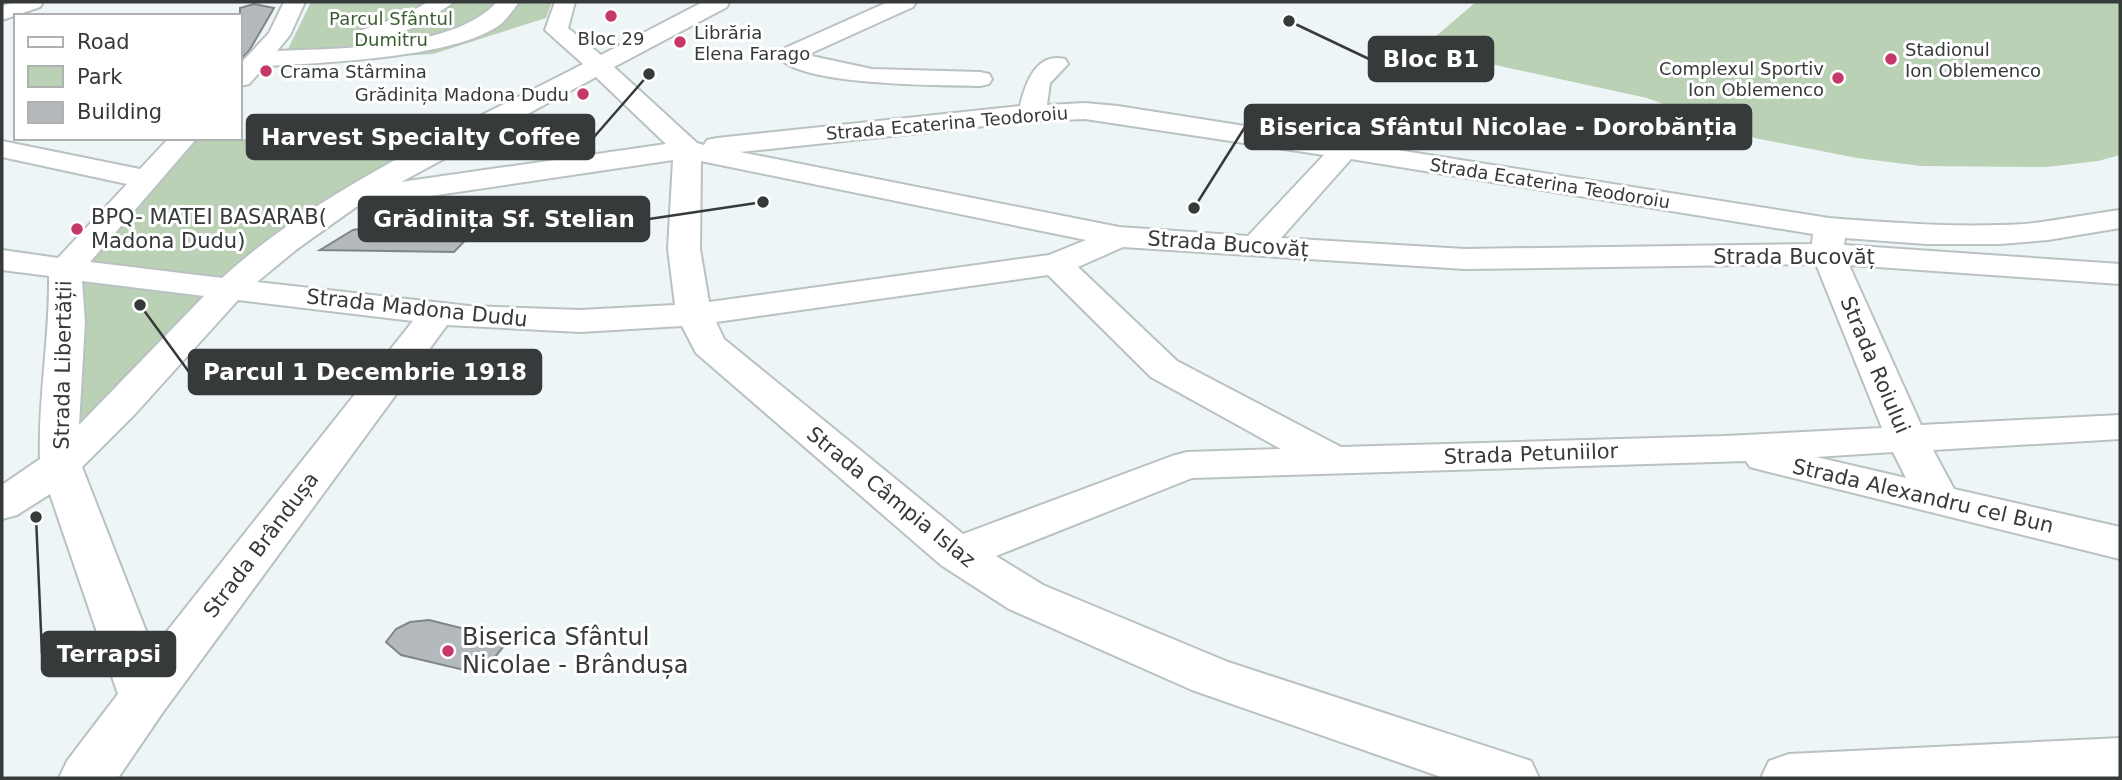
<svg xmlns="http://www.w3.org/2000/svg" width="2122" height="780" font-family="'DejaVu Sans',sans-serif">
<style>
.green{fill:#bad1b6}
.building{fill:#b3b9bd;stroke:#808589;stroke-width:2}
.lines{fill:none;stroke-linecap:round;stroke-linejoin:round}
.minor-casing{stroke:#bac1c2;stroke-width:4}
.minor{fill:#fff;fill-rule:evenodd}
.poi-dot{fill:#c53867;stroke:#fff;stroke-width:2.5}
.labels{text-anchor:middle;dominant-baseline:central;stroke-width:6;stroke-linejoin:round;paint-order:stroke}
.far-park-label{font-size:18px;fill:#395f31;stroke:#fff}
.far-poi-label{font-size:18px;fill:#373a3a;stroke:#fff;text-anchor:start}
.far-street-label{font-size:18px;fill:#373a3a;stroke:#fff}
.poi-label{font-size:21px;fill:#373a3a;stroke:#fff;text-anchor:start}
.street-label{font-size:21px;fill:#373a3a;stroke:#fff}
.near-poi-label{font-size:24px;fill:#373a3a;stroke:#fff;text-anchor:start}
.leader{fill:none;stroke:#373a3a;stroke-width:2.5}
.callout-dot{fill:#373a3a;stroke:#fff;stroke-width:2.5}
.callout{fill:#373a3a;stroke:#373a3a;stroke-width:2.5}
.callout-label{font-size:23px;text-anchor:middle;font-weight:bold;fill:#fff}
</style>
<rect width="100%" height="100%" fill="#edf5f6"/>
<path class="green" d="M311,2H552L546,18L433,54L361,58L286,53Z
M1476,2H2120V155L2098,161L2047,167L1921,166L1857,158L1755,138L1647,98L1463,58L1468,50L1429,42Z
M184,139H316L432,153L345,199L75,448L82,250Z"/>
<path class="building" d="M254,4L274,8L249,51L240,60V8Z
M377,220L482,223L454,252L320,250L353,230L370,227Z
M429,620L509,640L481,674L401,655L386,642L396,629L410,622Z"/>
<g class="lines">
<g class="minor-casing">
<path id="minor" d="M14,2H43L40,7L2,20V6Z
M284,2H305L290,35L277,51C339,48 453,50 497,2H519C514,9 508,17 502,23C460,58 320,63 265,66L249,84L240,86V64L269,33Z
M428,2H454L419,26L370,42L362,40L359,35L362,30L403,16Z
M555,2H575L568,28L601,55L703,2H729L727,7L614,67L697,143L704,145L707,140L717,138L1020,106C1025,84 1036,52 1065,59L1068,64L1050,83L1047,105L1085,103L1118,106L1829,218C1894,223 1959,228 2024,224C2056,221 2088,214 2120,210V228L2048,240L2000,244H1926L1845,238L1844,245L2120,264V284L1849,265L1921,425L2120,415V439L1933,450L1954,489L2120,527V559L1765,471L1750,467L1746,461L1192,478L996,556L1043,585L1228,662L1531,761L1539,778H1444L1192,690L1009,609L941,565L696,353L682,326L580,332L447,325L163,712L118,778H59L67,761L118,694L50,494L17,515L2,519V485L40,459C38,398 50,337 49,276L2,270V250L58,258L127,184L2,157V141L140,169L169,138H197L90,262L222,278C323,186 462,127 583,64L545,30ZM596,77L666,144L401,182ZM1085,119L1324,155L1248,236L1119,227L740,152L1032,121ZM1351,159L1813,234L1812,244L1465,249L1281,238ZM673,160L668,249L675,305L580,310L469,306L257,282L297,249L356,207ZM701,161L1086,240L1049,255L709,302L700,249ZM1123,247L1465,269L1816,264L1882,428L1725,436L1341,447L1177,361L1078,267ZM1048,275L1151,377L1281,449L1187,452L1172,456L963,534L724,339L716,322ZM82,281L204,296L79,425L85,322ZM238,300L413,321L153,649L82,467L135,414ZM1893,452L1906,478L1816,457Z
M888,2H916L913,7L807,55L872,69L980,72L989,74L992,79L989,84L980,86C943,85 799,86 779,57L785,48Z
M2120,738V778H1761L1769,761L1789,754Z"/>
</g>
<use href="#minor" class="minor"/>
</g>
<g class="poi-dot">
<circle cx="611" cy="16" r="7"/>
<circle cx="680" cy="42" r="7"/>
<circle cx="1891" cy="59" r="7"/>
<circle cx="266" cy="71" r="7"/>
<circle cx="1838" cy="78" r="7"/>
<circle cx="583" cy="94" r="7"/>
<circle cx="77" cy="229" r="7"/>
<circle cx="448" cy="651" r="7"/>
</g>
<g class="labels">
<g class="far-park-label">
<text x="391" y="18">Parcul Sfântul<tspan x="391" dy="21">Dumitru</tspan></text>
</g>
<g class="far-poi-label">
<text x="694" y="32">Librăria<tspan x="694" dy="21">Elena Farago</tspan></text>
<text x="611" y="38" text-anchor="middle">Bloc 29</text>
<text x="1905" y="49">Stadionul<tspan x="1905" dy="21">Ion Oblemenco</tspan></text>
<text x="1824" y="68" text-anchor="end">Complexul Sportiv<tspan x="1824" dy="21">Ion Oblemenco</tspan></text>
<text x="280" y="71">Crama Stârmina</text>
<text x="569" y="94" text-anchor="end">Grădinița Madona Dudu</text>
</g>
<g class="far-street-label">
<text transform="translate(947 123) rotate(-5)">Strada Ecaterina Teodoroiu</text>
<text transform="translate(1550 183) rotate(9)">Strada Ecaterina Teodoroiu</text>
</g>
<g class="poi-label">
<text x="91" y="217">BPQ- MATEI BASARAB(<tspan x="91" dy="24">Madona Dudu)</tspan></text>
</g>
<g class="street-label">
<text transform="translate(1228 244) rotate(4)">Strada Bucovăț</text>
<text x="1794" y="257">Strada Bucovăț</text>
<text transform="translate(417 308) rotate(6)">Strada Madona Dudu</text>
<text transform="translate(63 365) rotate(-89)">Strada Libertății</text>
<text transform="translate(1875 365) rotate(67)">Strada Roiului</text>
<text transform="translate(1531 454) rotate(-2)">Strada Petuniilor</text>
<text transform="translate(1923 496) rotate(13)">Strada Alexandru cel Bun</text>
<text transform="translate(891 497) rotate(39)">Strada Câmpia Islaz</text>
<text transform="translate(261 545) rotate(-53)">Strada Brândușa</text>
</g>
<g class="near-poi-label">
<text x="462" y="637">Biserica Sfântul<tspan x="462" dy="28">Nicolae - Brândușa</tspan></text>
</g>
</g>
<path class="leader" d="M1289 21L1369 59M1194 208L1245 127M649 74L594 137M763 202L649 219M140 305L189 372M36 517L42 654"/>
<g class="callout-dot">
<circle cx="1289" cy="21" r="7"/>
<circle cx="1194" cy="208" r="7"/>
<circle cx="649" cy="74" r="7"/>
<circle cx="763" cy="202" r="7"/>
<circle cx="140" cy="305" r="7"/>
<circle cx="36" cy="517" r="7"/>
</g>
<g class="callout">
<rect x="1369" y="37" width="124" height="44" rx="7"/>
<rect x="1245" y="105" width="506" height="44" rx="7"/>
<rect x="247" y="115" width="347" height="44" rx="7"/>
<rect x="359" y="197" width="290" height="44" rx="7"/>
<rect x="189" y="350" width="352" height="44" rx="7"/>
<rect x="42" y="632" width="133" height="44" rx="7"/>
</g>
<g class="callout-label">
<text x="1431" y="67">Bloc B1</text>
<text x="1498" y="135">Biserica Sfântul Nicolae - Dorobănția</text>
<text x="421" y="145">Harvest Specialty Coffee</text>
<text x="504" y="227">Grădinița Sf. Stelian</text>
<text x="365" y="380">Parcul 1 Decembrie 1918</text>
<text x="109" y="662">Terrapsi</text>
</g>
<rect width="2122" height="780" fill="none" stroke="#373a3a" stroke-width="7"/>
<rect x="14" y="14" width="228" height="126" fill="#ffffff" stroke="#afb0b0" stroke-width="2"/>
<rect x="28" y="37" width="35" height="10" fill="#ffffff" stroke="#afb0b0" stroke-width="2"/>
<text x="77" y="49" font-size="21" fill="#373a3a">Road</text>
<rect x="28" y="66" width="35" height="21" fill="#bad1b6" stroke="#afb0b0" stroke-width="2"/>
<text x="77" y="84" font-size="21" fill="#373a3a">Park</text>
<rect x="28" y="102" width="35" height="21" fill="#b3b9bd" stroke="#afb0b0" stroke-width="2"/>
<text x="77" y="119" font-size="21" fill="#373a3a">Building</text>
</svg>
